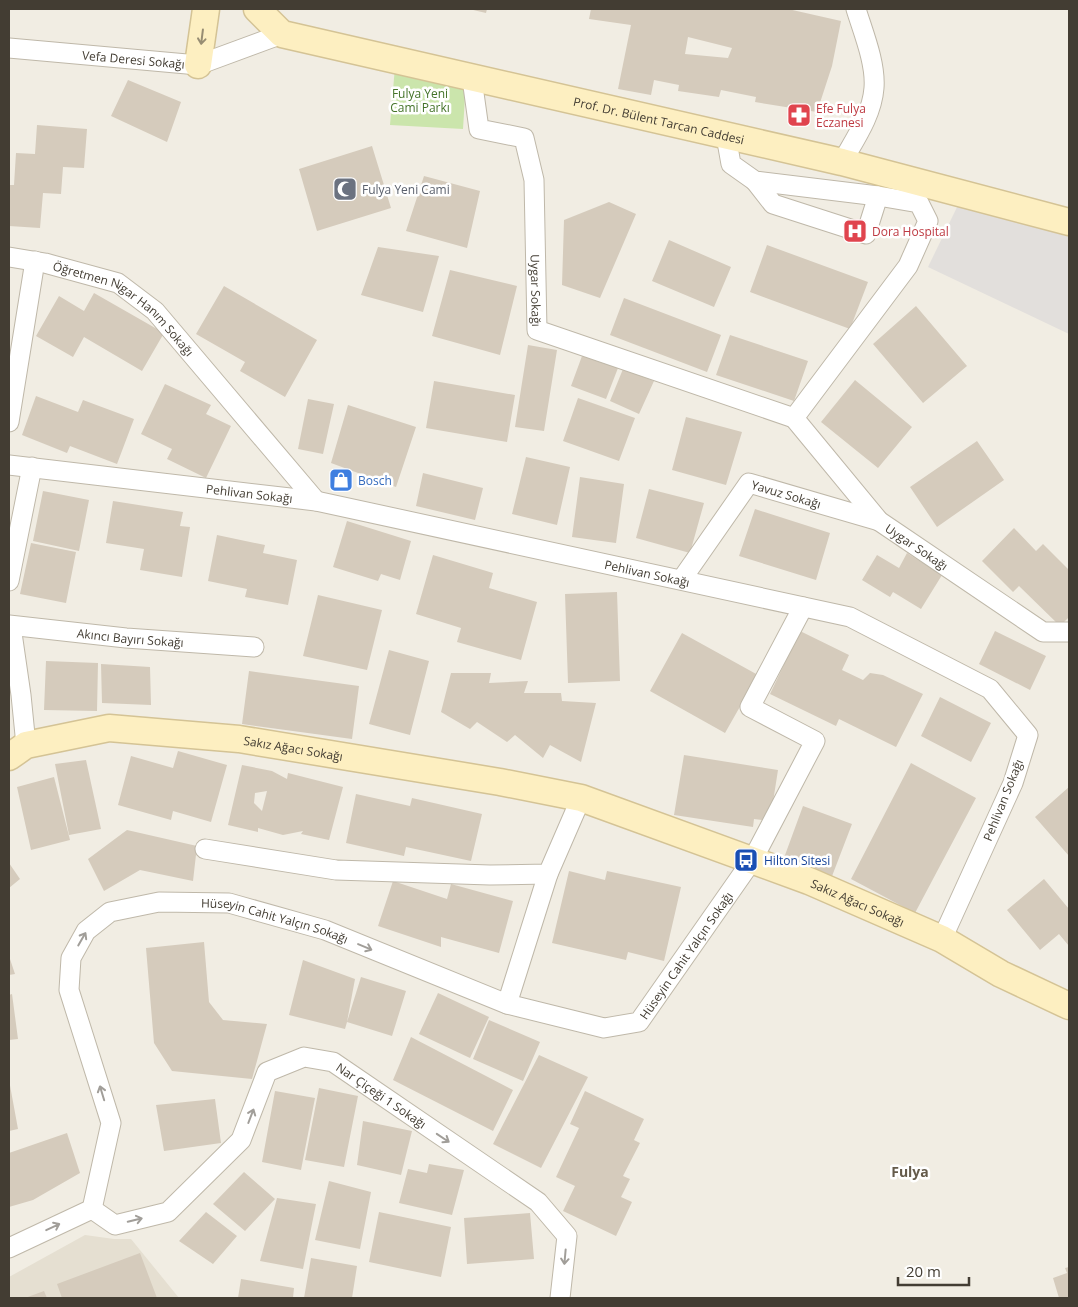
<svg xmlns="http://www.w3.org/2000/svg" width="1078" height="1307" font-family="'Open Sans',sans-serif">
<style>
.residential{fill:#e5dfd1}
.green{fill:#cbe5ac}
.parking{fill:#e2dfdc}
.building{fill:#d5cbbc;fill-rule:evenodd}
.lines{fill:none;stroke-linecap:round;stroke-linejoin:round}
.street-casing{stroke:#bfb8a9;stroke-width:21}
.secondary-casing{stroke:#d4c395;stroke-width:29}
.street{stroke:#fff;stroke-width:19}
.secondary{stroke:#fdefc1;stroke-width:26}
.oneway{stroke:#978d73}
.oneway2{stroke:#a19e99}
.labels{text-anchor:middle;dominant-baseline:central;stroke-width:5;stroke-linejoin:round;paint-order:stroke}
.street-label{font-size:12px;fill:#433d33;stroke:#fff}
.park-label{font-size:12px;fill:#447329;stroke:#fff}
.health-label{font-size:12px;fill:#be3a42;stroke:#fff;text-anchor:start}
.worship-label{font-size:12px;fill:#5b616d;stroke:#fff;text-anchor:start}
.shop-label{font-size:12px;fill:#366cbe;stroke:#fff;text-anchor:start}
.transit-label{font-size:12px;fill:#164399;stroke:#fff;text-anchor:start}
.neighbourhood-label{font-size:14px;font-weight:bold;fill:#655b4b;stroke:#fff}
</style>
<rect width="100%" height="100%" fill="#f1ede3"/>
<path class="residential" d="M85,1235L114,1239H131L179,1298H9V1277Z"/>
<path class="green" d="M395,67L466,81L463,129L390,125Z"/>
<path class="parking" d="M959,203L1069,237V334L928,267Z"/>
<path class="building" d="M469,9H487L486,13Z
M591,9H788L841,21L832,66L817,112L755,102L756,97L721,90L719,97L678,91L679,85L654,80L651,95L618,89L631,25L589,19ZM688,37L732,48L728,58L685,54Z
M128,80L181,102L167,142L111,116Z
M37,125L87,129L84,168L63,167L61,194L43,193L40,228L9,226V185H14L16,153L35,154Z
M372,146L391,208L317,231L299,169Z
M424,176L480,191L467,248L406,231Z
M609,202L636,214L600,298L562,285L564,220Z
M669,240L731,267L714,307L652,281Z
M767,245L868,282L850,329L750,292Z
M378,247L439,256L423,312L361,295Z
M450,270L517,286L500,355L432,336Z
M224,286L317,340L285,397L240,371L245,362L196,334Z
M94,293L164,333L142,371L84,337L73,357L36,336L59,296L84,311Z
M624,298L721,335L707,372L610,335Z
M916,306L967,366L923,403L873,344Z
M730,335L808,361L794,401L716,375Z
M528,345L557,350L544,431L515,427Z
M582,356L618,368L606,399L571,386Z
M623,369L654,381L639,414L610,401Z
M855,380L912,427L878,468L821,422Z
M434,381L515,395L507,442L426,428Z
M165,384L211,405L206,414L231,426L206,478L167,459L172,449L141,434Z
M36,396L78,412L83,400L134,419L117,464L70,446L67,453L22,435Z
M578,398L635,418L619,461L563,441Z
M308,399L334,404L323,454L298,449Z
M348,405L416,427L396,487L331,463Z
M686,417L742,432L726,485L672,470Z
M977,441L1004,480L937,527L910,487Z
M526,457L570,467L557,525L512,514Z
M423,473L483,488L475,520L416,506Z
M580,477L624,484L616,543L572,537Z
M649,489L704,503L690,553L636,538Z
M43,491L89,500L79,551L33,541Z
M113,501L183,512L180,526L190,527L182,577L140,570L144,549L106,543Z
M755,509L830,533L816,580L739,556Z
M347,521L411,541L400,580L381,574L378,581L333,567Z
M1014,528L1036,551L1043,544L1069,570V617L1060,626L1019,586L1013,592L982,561Z
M217,535L265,545L263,553L297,560L288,605L245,597L247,589L208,581Z
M31,543L76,552L66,603L20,594Z
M907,553L942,575L921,609L893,592L890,597L862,580L877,555L899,568Z
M433,555L493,573L489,588L537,602L521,660L457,642L461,628L416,614Z
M617,592L620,681L568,683L565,594Z
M318,595L382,610L367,670L303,656Z
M800,631L849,655L842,670L863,680L870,673L883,675L923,694L896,747L839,719L836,726L770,694Z
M995,631L1046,656L1030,690L979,664Z
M682,633L758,675L725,733L650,691Z
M389,650L429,661L410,735L369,724Z
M46,661L98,663L97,711L44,710Z
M101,664L150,667L151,705L102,703Z
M249,671L359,686L352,739L242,724Z
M451,673H491L489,683L528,681L524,693H561L562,701L596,703L581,762L550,745L543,758L515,735L507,742L477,722L470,729L441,712Z
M940,697L991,723L971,762L921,736Z
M178,751L227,765L211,822L173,811L171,820L118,805L131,756L173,768Z
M684,755L778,770L770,821L754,819L753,827L674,815Z
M86,760L101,829L69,835L55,764Z
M911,763L976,798L915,913L851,879Z
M242,765L272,771L287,779L288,773L343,787L329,840L301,834L303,831L283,835L258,828V832L228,825ZM267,791L262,811L254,803L255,793Z
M54,777L70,840L31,850L17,787Z
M1069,787V856L1035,817Z
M356,794L410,806L412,798L482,814L471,861L406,847L404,856L346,843Z
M803,806L852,824L829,884L781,866Z
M127,830L197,846L193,881L140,870L104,891L88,859Z
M9,863L20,879L9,888Z
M569,871L605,880L607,871L681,887L664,961L628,952L626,960L552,943Z
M1044,879L1069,909V946L1059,934L1040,950L1007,910Z
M393,881L447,899L451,884L513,901L499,953L441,937V947L378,926Z
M204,942L209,1002L223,1020L267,1024L252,1079L172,1071L154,1043L146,948Z
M9,956L15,974L9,975Z
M303,960L355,979L347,1022L361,977L406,991L392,1036L347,1022L345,1029L289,1015Z
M438,993L489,1017L470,1058L419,1034Z
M12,994L18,1039L9,1040V995Z
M489,1020L540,1042L523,1081L473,1059Z
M411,1037L513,1090L493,1131L393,1080Z
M539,1055L588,1077L541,1168L493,1144Z
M9,1080L18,1129L9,1131Z
M319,1088L358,1096L344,1167L305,1160Z
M275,1091L315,1098L301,1170L262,1162Z
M585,1091L644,1119L634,1140L640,1143L623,1176L630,1179L621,1197L632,1202L616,1236L563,1211L575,1186L556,1177L579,1128L570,1124Z
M215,1099L221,1143L164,1151L156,1105Z
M363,1121L412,1131L401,1175L357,1165Z
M67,1133L80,1173L33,1200L9,1207V1153Z
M429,1164L464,1170L452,1215L399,1203L408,1169L427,1173Z
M244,1172L275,1199L245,1231L213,1204Z
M329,1181L371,1192L360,1249L315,1240Z
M277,1198L316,1204L303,1269L260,1261Z
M206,1212L237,1236L213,1264L179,1241Z
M379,1212L451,1227L441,1277L369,1262Z
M530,1213L534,1259L467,1264L464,1218Z
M140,1253L157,1298H62L57,1284Z
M311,1258L357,1266L352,1298H304Z
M1069,1267V1298H1059L1053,1278L1067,1273L1065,1268Z
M241,1279L294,1288L293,1298H238Z
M44,1291L47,1298H25Z"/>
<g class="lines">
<g class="street-casing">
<g id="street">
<path id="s1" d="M9,48L198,65L282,34"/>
<path id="s2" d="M472,79L479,129L524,138L534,180L537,330L794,418"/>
<path id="s3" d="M726,136L731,164L755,181L878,196L919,203L928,221L908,266L794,418L879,521L1043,632H1069"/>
<path d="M842,162C855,139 872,115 874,88C876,63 863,32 856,9"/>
<path d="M755,181L773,204L866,234L878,196"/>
<path id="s4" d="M9,257L45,263L118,283L155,311L316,501"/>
<path d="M9,422L35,261"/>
<path id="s5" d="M9,465L316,501L850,617L990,689L1028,735L1013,783L942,939"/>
<path id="s6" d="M682,579L749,483L879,521"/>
<path d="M9,581L32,467"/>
<path id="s7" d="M9,625L126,638L254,647"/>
<path d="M11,626L21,695L26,745"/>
<path d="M205,849L336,870L490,875L548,874L581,798"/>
<path d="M507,1004L548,874"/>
<path id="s8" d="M92,1209L115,1225L168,1212L241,1140L267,1072L304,1057L333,1062L538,1202L567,1236L560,1298"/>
<path id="s9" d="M9,1248L92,1209L111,1123L69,990L71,958L86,931L110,912L159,902L229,903L325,930L507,1004L604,1028L639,1022L753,859L815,741L750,707L803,607"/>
</g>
</g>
<g class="secondary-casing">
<g id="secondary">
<path id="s10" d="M257,9L282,34L842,162L1069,222"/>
<path d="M198,65L206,9"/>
<path id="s11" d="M9,757L26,745L109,728L239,739L500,782L581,798L809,881L942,939L1001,974L1069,1006"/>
</g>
</g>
<use href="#street" class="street"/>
<use href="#secondary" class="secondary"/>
</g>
<defs><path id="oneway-shaft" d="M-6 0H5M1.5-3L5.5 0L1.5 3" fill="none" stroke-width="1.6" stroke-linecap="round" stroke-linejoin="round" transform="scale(1.25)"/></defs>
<use class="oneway" href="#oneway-shaft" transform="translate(202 37) rotate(97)"/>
<g class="oneway2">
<use href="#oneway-shaft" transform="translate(82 939) rotate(-60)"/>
<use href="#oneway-shaft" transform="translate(365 947) rotate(23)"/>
<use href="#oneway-shaft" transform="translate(102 1093) rotate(-107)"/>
<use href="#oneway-shaft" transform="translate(251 1116) rotate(-69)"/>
<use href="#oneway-shaft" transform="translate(443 1138) rotate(34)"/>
<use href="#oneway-shaft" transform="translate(135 1220) rotate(-14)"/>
<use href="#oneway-shaft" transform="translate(53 1227) rotate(-25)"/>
<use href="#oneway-shaft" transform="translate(565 1257) rotate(95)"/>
</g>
<defs>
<g id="pharmacy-square" transform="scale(1.25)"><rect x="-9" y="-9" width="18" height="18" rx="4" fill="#e0444e" stroke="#fff"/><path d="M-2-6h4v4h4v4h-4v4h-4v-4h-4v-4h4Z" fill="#fff"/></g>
<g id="mosque-square" transform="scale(1.25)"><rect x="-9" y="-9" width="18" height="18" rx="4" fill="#6b7280" stroke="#fff"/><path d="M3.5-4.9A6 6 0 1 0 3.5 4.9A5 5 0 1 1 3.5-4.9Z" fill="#fff"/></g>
<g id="hospital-square" transform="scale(1.25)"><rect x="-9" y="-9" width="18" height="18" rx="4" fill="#e0444e" stroke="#fff"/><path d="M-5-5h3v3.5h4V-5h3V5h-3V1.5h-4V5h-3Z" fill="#fff"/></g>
<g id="shop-square" transform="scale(1.25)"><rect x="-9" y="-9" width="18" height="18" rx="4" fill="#3f7fe0" stroke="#fff"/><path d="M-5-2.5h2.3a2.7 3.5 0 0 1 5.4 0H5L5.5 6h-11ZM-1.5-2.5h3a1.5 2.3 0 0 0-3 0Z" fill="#fff"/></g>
<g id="bus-square" transform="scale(1.25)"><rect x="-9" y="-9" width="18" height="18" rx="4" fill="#1a4fb4" stroke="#fff"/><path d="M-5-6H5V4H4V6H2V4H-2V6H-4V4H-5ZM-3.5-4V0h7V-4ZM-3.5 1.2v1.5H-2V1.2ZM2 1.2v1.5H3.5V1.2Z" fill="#fff"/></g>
</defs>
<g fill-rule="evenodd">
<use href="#pharmacy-square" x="799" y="115"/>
<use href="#mosque-square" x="345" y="189"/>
<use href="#hospital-square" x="855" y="231"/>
<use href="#shop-square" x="341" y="480"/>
<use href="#bus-square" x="746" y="860"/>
</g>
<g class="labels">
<g class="street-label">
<text stroke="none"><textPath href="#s1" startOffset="125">Vefa Deresi Sokağı</textPath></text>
<text stroke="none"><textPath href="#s10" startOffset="422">Prof. Dr. Bülent Tarcan Caddesi</textPath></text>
<text stroke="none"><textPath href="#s2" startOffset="250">Uygar Sokağı</textPath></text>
<text stroke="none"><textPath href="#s4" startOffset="130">Öğretmen Nigar Hanım Sokağı</textPath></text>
<text stroke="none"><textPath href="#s5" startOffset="242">Pehlivan Sokağı</textPath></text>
<text stroke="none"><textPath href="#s6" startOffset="156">Yavuz Sokağı</textPath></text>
<text stroke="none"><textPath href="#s3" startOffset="662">Uygar Sokağı</textPath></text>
<text stroke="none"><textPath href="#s5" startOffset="648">Pehlivan Sokağı</textPath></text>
<text stroke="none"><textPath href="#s7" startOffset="122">Akıncı Bayırı Sokağı</textPath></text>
<text stroke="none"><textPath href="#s11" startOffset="291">Sakız Ağacı Sokağı</textPath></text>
<text transform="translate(1003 800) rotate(-68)">Pehlivan Sokağı</text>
<text stroke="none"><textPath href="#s11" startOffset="879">Sakız Ağacı Sokağı</textPath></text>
<text stroke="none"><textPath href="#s9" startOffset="581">Hüseyin Cahit Yalçın Sokağı</textPath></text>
<text stroke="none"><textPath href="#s9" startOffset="1046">Hüseyin Cahit Yalçın Sokağı</textPath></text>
<text stroke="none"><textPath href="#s8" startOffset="386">Nar Çiçeği 1 Sokağı</textPath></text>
</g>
<g class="park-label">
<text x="420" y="93">Fulya Yeni<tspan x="420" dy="14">Cami Parkı</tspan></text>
</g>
<g class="health-label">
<text x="816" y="108">Efe Fulya<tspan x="816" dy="14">Eczanesi</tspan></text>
<text x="872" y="231">Dora Hospital</text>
</g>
<g class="worship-label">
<text x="362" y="189">Fulya Yeni Cami</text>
</g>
<g class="shop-label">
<text x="358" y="480">Bosch</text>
</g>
<g class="transit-label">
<text x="764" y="860">Hilton Sitesi</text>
</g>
<g class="neighbourhood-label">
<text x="910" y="1171">Fulya</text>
</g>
</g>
<rect width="1078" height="1307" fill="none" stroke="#433d33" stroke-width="20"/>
<path d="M898 1277v8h71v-8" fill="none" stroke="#433d33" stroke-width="2.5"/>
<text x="906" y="1277" font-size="15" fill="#433d33" stroke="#ffffff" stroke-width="4" paint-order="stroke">20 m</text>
</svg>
